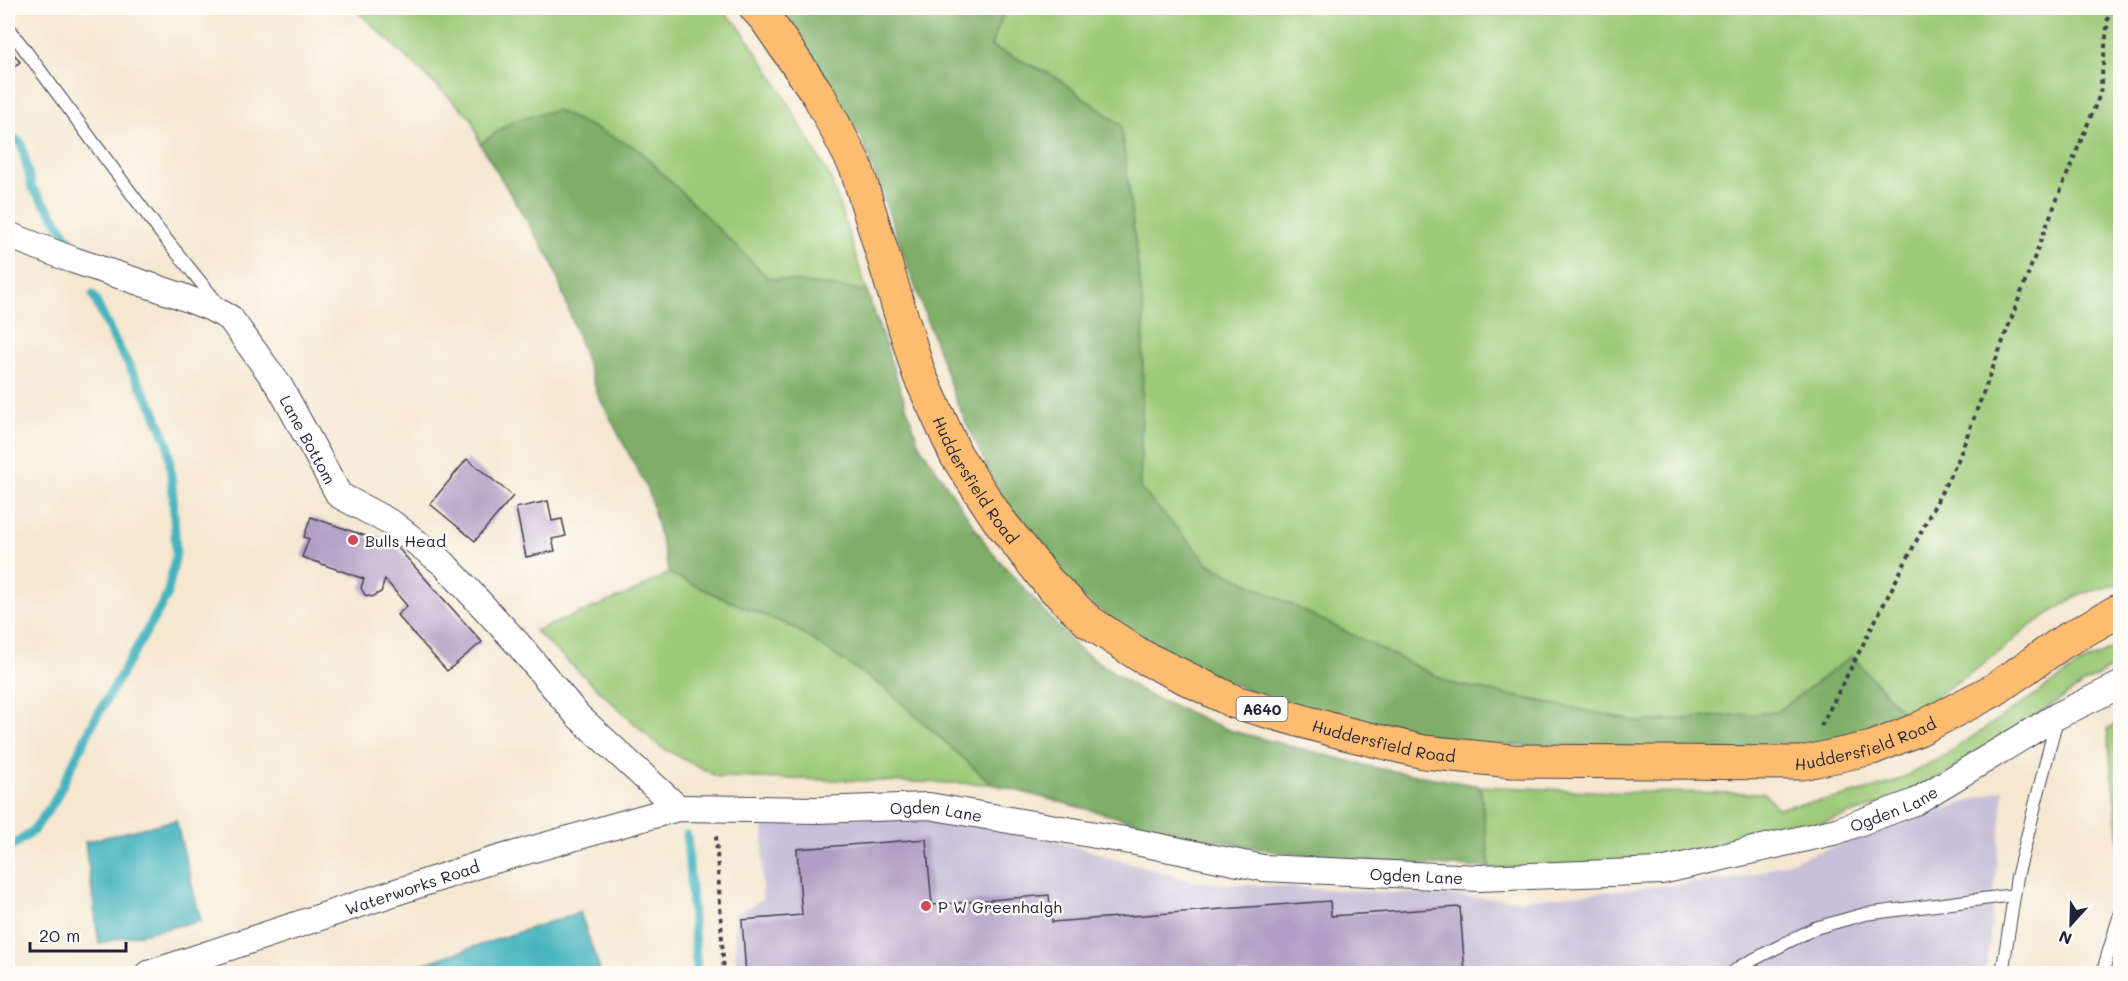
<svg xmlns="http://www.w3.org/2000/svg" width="2128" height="981" font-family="Mali,sans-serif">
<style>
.industrial{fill:#c8bfd8}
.green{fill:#9dca78;stroke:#60765a;stroke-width:1.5}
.forest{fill:#7eae68;stroke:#506852;stroke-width:1.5}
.water{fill:#44b3be;stroke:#336a7c;stroke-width:1.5}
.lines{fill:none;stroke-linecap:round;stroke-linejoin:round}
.stream{stroke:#44b3be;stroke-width:9}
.building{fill:#b19dc5}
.service-casing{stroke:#424051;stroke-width:14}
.minor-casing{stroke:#424051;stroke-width:28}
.primary-casing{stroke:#424051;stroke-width:35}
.path{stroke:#424051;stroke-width:4;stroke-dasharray:4.5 4.5;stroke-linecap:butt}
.service{stroke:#fff;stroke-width:12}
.minor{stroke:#fff;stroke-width:26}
.primary{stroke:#fdbc6f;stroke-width:33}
.poi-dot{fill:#d1495b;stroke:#fdfcf7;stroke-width:2}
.labels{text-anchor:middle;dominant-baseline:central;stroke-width:5;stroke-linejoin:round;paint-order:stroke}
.shield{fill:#fdfcf7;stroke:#646373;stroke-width:1.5}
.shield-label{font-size:15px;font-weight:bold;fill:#22223b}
.street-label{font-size:16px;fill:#22223b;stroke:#fdfcf7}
.poi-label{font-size:16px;fill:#22223b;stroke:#fdfcf7;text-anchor:start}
</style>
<rect width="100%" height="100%" fill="#fdfcf7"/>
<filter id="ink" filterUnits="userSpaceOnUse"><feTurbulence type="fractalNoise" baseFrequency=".0167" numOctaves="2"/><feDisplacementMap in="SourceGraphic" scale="12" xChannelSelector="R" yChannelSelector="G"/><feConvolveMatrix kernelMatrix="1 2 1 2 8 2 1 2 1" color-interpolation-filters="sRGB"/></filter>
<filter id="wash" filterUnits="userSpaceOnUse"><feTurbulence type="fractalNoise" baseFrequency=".008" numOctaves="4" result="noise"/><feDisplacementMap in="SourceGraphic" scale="24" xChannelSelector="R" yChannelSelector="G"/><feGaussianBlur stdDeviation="1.35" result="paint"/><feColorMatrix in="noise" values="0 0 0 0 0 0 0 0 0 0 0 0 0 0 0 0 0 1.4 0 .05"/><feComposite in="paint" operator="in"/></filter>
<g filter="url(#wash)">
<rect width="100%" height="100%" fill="#f5e7d0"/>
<path class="industrial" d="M2004,789L1986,973L736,974L735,915L762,900L763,827L902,813L979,818L1195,882L1522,900L1742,878Z"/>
<path class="green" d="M354,8H717L737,24L770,72L831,179L867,291L768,278L513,121L480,144L472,119Z
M1006,8H2120V584L2080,594L2033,624L1981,666L1906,716L1852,656L1777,712L1641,722L1450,683L1209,564L1140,489L1144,315L991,46Z
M669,573L722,598L793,627L886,689L992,784L718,777L660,747L535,631L635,591Z
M2120,644V663L2082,685L1948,772L1897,799L1803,829L1678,852L1590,866L1490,868L1480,786L1611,792L1765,793L1777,808L1838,798L1892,783L1942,757L2078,666Z
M2120,721V847L2107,729Z"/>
<path class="forest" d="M768,8H1006L991,46L1054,76L1121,125L1144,315L1140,488L1209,564L1450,683L1641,722L1777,712L1852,656L1906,716L1860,734L1782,753L1474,744L1366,726L1255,693L1152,650L1075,591L1009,514L957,403L861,136Z
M556,110L637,148L768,278L867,291L919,444L990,550L1076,647L1148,695L1229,730L1376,768L1480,786L1490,868L1375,862L1289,854L1181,834L992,784L886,689L793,627L722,598L669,573L649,492L598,395L552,262L480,144L513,121Z"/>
<path class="water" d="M176,820L201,921L99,943L85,842Z
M580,912L601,973H395Z"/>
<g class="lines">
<path class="stream" d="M8,134L21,143L32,188L52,213L69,239
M687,835L697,974
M8,849L33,831L54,802L94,721L167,596L176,554L173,495L168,444L154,410L114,339L93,295"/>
</g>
<g id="blocks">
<path class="building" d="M8,46L20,62L8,72Z
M467,459L513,496L475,541L430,504Z
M548,501L552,521L562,519L566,536L552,539L555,551L526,557L516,508Z
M311,517L397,547L482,642L447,671L397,615L407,606L385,579L381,592L372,597L365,595L361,588L364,579L302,557L309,539L304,537Z
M926,839L932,905L1049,895L1052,922L1330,901L1331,916L1460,907L1465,974H746L742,920L802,915L797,849Z"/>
</g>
</g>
<g filter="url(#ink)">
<use href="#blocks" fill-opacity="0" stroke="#424051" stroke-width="1.5"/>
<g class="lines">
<g class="service-casing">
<path id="service" d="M8,27L160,232L220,306
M1731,974L1741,966L1815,928L1865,914L2014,895
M2002,974L2017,877L2057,718
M2102,974L2120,914"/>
</g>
<g class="minor-casing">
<g id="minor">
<path id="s1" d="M8,235L73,260L178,295L211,308L230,318L280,387L339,495L393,524L444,564L518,644L578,716L678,808"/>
<path id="s2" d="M148,974L484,863L678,808L817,810L929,806L1136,842L1263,868L1479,878L1661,871L1837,831L1915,802L2057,716L2120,685"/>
</g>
</g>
<g class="primary-casing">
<g id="primary">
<path id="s3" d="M756,8L766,19L819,96L856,167L919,374L956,455L998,519L1048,582L1088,621L1141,656L1235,702L1344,733L1424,752L1512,761L1802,763L1872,748L1919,729L1994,690L2063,642L2120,610"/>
</g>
</g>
<path class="path" d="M1821,726L1958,460L2047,224L2100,94L2109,8
M716,836L724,974"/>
<use href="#service" class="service"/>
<use href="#minor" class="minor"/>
<use href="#primary" class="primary"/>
</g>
</g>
<g class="poi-dot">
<circle cx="353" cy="540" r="6"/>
<circle cx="926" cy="906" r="6"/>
</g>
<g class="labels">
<rect class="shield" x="1236.5" y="697" width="51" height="24" rx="4.5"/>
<g class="shield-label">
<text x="1262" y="709">A640</text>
</g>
<g class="street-label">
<text stroke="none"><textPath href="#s1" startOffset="382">Lane Bottom</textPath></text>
<text stroke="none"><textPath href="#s3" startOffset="525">Huddersfield Road</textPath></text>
<text stroke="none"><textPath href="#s3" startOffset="1029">Huddersfield Road</textPath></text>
<text stroke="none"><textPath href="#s3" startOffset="1515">Huddersfield Road</textPath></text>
<text stroke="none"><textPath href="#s2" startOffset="1786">Ogden Lane</textPath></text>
<text stroke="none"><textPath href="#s2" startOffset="814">Ogden Lane</textPath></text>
<text stroke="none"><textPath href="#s2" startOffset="1300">Ogden Lane</textPath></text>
<text stroke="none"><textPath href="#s2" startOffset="278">Waterworks Road</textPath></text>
</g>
<g class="poi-label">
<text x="365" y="540">Bulls Head</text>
<text x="938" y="906">P W Greenhalgh</text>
</g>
</g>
<rect width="2128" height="981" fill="none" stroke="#fdfcf7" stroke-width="30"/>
<g transform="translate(2071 924) rotate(202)" stroke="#fdfcf7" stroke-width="4.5" paint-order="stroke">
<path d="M0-4.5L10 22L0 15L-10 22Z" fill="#22223b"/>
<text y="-9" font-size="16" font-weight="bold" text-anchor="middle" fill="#22223b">N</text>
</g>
<path d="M30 942v9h96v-9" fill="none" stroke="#22223b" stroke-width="3"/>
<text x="39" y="942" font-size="18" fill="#22223b" stroke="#fdfcf7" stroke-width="4.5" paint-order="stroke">20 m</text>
</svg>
